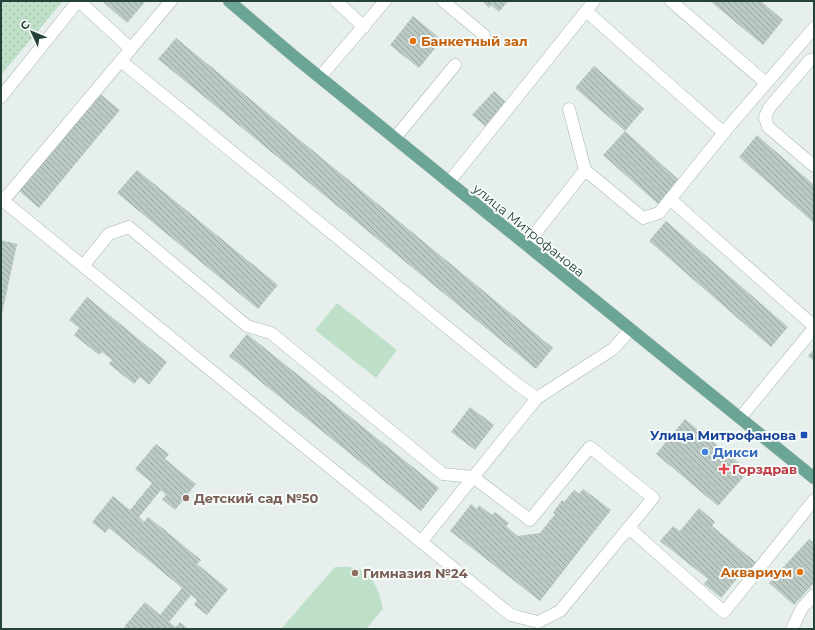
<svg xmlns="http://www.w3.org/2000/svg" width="815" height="630" font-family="Montserrat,sans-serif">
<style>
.park{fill:url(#park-dots)}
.garden{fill:#bfe0c8}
.building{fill:url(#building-back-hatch)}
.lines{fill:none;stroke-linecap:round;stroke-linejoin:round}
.minor-casing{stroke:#a8b8b2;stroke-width:13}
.major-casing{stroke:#c2cac8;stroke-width:13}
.minor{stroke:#fff;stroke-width:12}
.major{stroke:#6aa596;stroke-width:12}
.food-dot{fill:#e8710a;stroke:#f7fbf9;stroke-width:1.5}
.transit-dot{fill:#1a4fb4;stroke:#f7fbf9;stroke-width:1.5}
.shop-dot{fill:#3f7fe0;stroke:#f7fbf9;stroke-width:1.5}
.health-dot{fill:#e0444e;stroke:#f7fbf9;stroke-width:1.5}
.education-dot{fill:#8d6e63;stroke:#f7fbf9;stroke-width:1.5}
.labels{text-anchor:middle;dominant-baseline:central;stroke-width:4;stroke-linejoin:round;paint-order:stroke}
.food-label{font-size:13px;font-weight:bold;fill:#c56008;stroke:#f7fbf9;text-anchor:start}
.street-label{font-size:13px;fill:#24423a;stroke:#f7fbf9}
.transit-label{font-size:13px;font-weight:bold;fill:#164399;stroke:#f7fbf9;text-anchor:end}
.shop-label{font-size:13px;font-weight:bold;fill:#366cbe;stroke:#f7fbf9;text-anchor:start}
.health-label{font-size:13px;font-weight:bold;fill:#be3a42;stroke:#f7fbf9;text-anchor:start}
.education-label{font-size:13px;font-weight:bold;fill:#785e54;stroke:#f7fbf9;text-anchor:start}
</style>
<defs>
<pattern id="park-dots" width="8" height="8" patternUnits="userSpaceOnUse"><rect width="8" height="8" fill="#bfe0c8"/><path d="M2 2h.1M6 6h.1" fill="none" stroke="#a4c1ad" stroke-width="1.8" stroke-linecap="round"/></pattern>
<pattern id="building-back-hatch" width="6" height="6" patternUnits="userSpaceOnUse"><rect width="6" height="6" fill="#bbcac4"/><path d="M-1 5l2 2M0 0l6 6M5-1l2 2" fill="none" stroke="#98a6a0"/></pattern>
</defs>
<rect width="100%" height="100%" fill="#e6efeb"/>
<path class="park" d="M1,1H63L1,75Z"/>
<path class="garden" d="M337,303L397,350L376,378L315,330Z
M335,567C341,567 349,566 354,568C374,573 379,591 383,609L366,629H281Z"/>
<path class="building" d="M102,1H143L145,2L127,23Z
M482,1H508L499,12L491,5L489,8Z
M710,1H761L783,20L763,45Z
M413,16L442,40L419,68L390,45Z
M176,38L553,348L536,369L158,59Z
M594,66L644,109L625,131L575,88Z
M494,91L507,103L485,126L472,115Z
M100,94L120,110L39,208L19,191Z
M625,131L679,180L658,204L603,155Z
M757,135L814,185V223L739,157Z
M137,170L278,285L258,309L117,193Z
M666,221L788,327L771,347L649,241Z
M1,240L17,244L2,314H1Z
M87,297L167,362L149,385L140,377L134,384L109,364L112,360L102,352L99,355L74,335L79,328L69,320Z
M247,334L439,488L421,511L229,356Z
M814,349V361L808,356Z
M470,407L494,425L475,450L451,432Z
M685,419L749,471L718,506L656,454Z
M156,444L169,454L165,459L196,484L175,510L162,499L166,495L161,490L139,517L144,522L148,517L161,527L201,560L197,564L228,589L207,615L194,605L197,600L191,595L169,622L176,627L180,622L188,629H126L124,627L145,602L160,615L182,588L109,528L105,533L92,522L113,496L130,510L152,483L135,469Z
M583,489L611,510L540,601L450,531L471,504L477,509L479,505L492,515L495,512L509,523L506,526L518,536L540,533L555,514L553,513L562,500L564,502L574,490L579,494Z
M699,508L715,522L712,526L759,565L747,579L741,574L721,598L704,584L708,579L660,541L673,526L680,531Z
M809,539L814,543V583L794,605L769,583Z"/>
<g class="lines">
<g class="minor-casing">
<path id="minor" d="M79,1L131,49
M336,1L364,27
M443,1L484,35
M671,1L766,83
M586,11L724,133
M814,59L810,60L769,108L765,117L768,127L814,166
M121,61L518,385L537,398L421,542
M320,77L385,1
M1,97L78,1
M395,138L455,65
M585,170L643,218L659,213L731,124L814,28
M449,182L594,1
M1,199L511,615L538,622L560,611L653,498L590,447L530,520L473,477L443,474L271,333L247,326L129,227L109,234L83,266
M670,199L814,326
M3,201L171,1
M526,245L585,170L569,109
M537,398L613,349L630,330
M740,418L814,328
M629,528L724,612L814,500
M792,629L802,608L814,595"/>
</g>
<g class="major-casing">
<path id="major" d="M229,1L296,58L814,478"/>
</g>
<use href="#minor" class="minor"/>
<use href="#major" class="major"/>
</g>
<g class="food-dot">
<circle cx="413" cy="41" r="4"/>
<circle cx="800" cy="572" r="4"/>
</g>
<rect class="transit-dot" x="800" y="431" width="8" height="8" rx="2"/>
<circle class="shop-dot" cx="705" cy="452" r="4"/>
<path class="health-dot" d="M722 463h4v4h4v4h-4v4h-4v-4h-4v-4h4z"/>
<g class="education-dot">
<circle cx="186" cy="498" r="4"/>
<circle cx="355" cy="573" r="4"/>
</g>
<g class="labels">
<g class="food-label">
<text x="421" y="41">Банкетный зал</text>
<text x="792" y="572" text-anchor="end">Аквариум</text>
</g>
<g class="street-label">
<text transform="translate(529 230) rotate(39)">улица Митрофанова</text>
</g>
<g class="transit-label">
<text x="796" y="435">Улица Митрофанова</text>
</g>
<g class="shop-label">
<text x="713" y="452">Дикси</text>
</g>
<g class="health-label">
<text x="732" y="469">Горздрав</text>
</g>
<g class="education-label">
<text x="194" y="498">Детский сад №50</text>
<text x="363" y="573">Гимназия №24</text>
</g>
</g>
<rect width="815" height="630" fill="none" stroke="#24423a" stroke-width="4"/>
<g transform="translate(32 32) rotate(314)" stroke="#f7fbf9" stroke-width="3" paint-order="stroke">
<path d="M0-3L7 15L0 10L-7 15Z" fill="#24423a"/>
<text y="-6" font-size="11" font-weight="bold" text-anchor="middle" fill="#24423a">С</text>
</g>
</svg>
